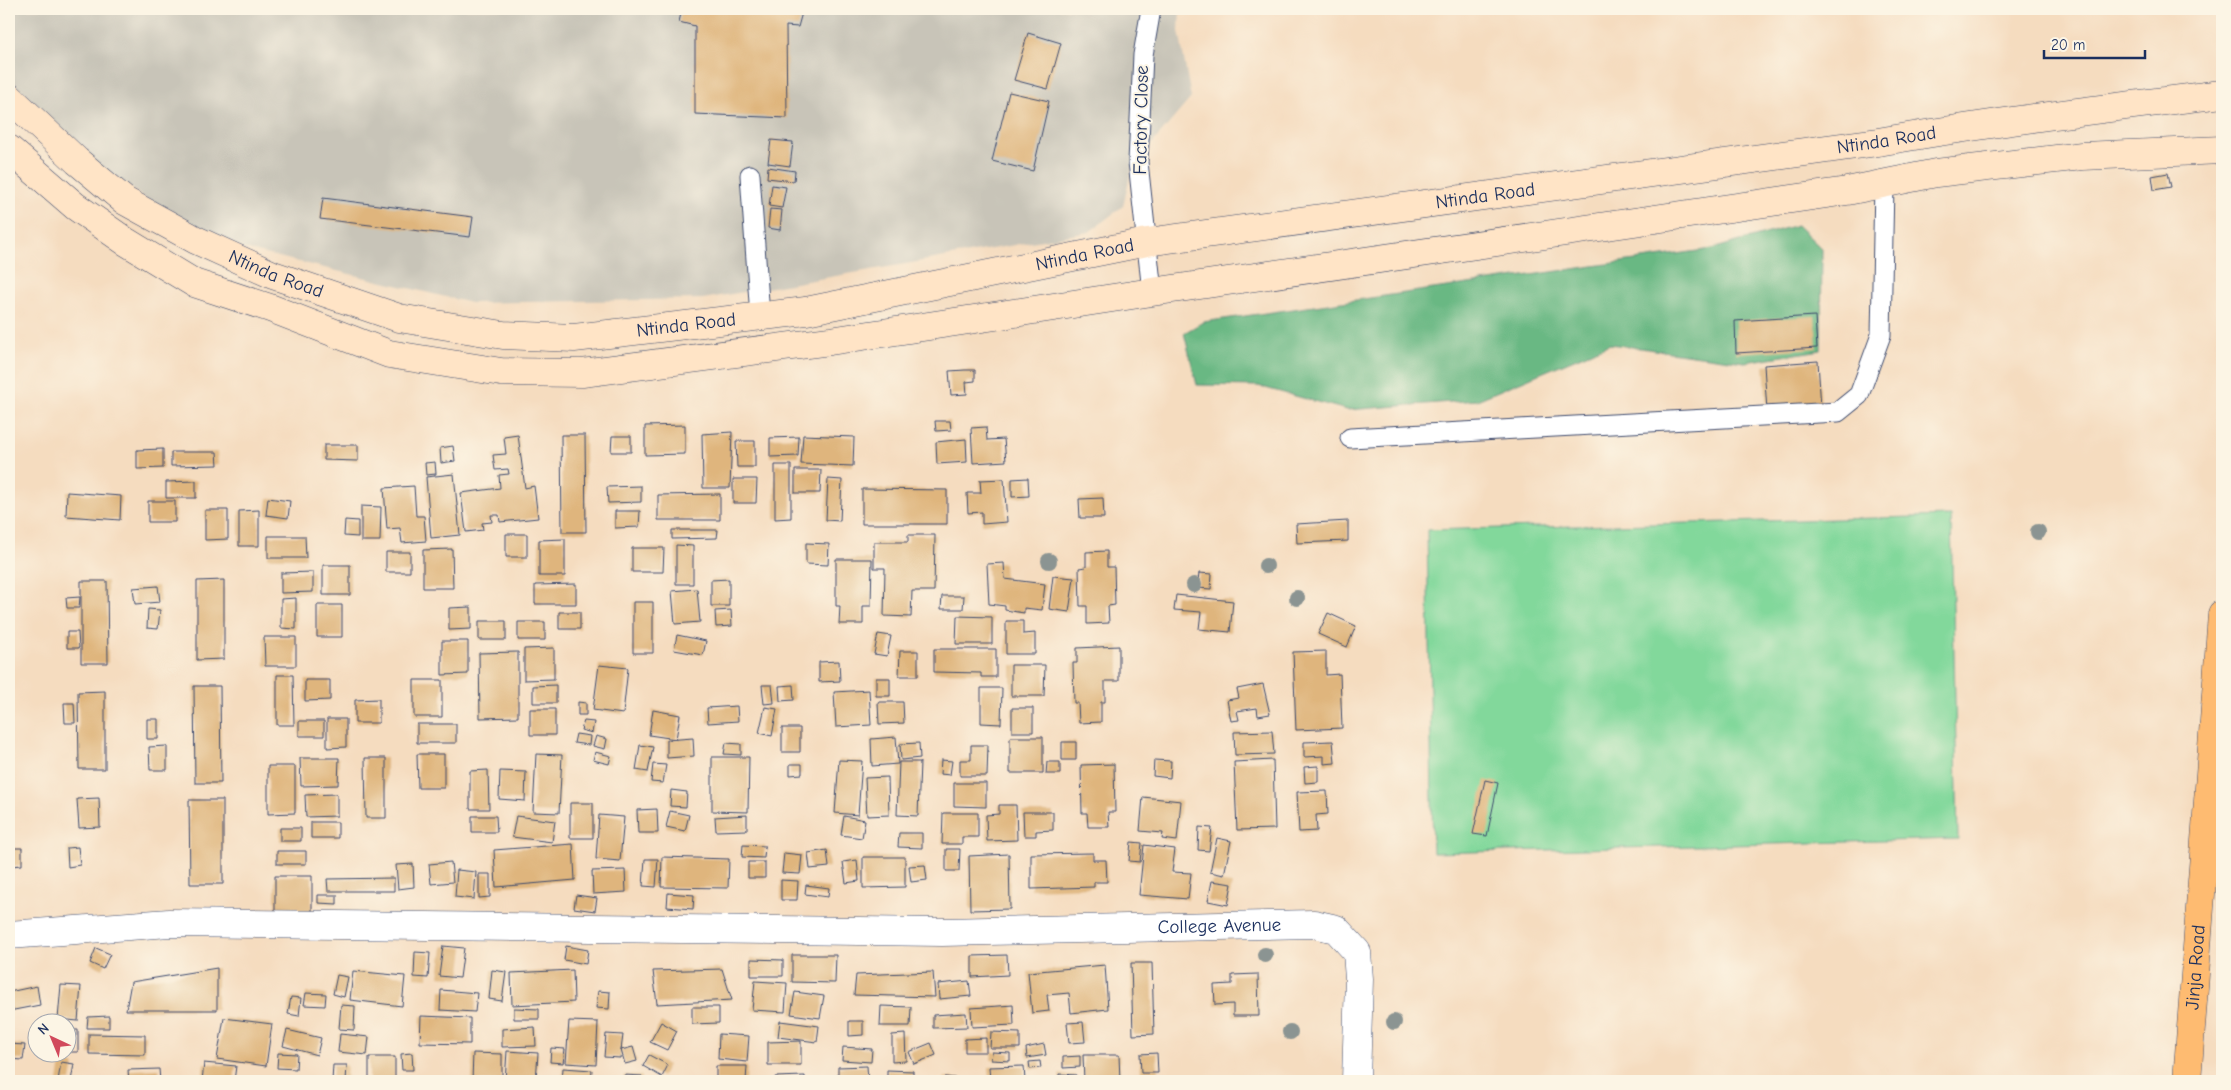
<svg xmlns="http://www.w3.org/2000/svg" width="2231" height="1090" font-family="'Comic Neue',sans-serif">
<style>
.industrial{fill:#c8c4b8}
.green{fill:#82d89b;stroke:#4e847c}
.forest{fill:#69b883;stroke:#427470}
.building{fill:#dfb57d}
.lines{fill:none;stroke-linecap:round;stroke-linejoin:round}
.service-casing{stroke:#3c496d;stroke-width:21}
.minor-casing{stroke:#3c496d;stroke-width:29}
.secondary-casing{stroke:#3c496d;stroke-width:29}
.trunk-casing{stroke:#3c496d;stroke-width:29}
.service{stroke:#fff;stroke-width:19}
.minor{stroke:#fff;stroke-width:28}
.secondary{stroke:#ffe4c6;stroke-width:28}
.trunk{stroke:#febb71;stroke-width:28}
.tree{fill:#8b9492}
.labels{text-anchor:middle;dominant-baseline:central;stroke-width:4;stroke-linejoin:round;paint-order:stroke}
.street-label{font-size:19px;fill:#1b2f5e;stroke:#fcf5e5}
</style>
<rect width="100%" height="100%" fill="#fcf5e5"/>
<filter id="ink" filterUnits="userSpaceOnUse"><feTurbulence type="fractalNoise" baseFrequency=".02" numOctaves="2"/><feDisplacementMap in="SourceGraphic" scale="10" xChannelSelector="R" yChannelSelector="G"/><feConvolveMatrix kernelMatrix="1 2 1 2 8 2 1 2 1" color-interpolation-filters="sRGB"/></filter>
<filter id="wash" filterUnits="userSpaceOnUse"><feTurbulence type="fractalNoise" baseFrequency=".0096" numOctaves="4" result="noise"/><feDisplacementMap in="SourceGraphic" scale="20" xChannelSelector="R" yChannelSelector="G"/><feGaussianBlur stdDeviation="1.12" result="paint"/><feColorMatrix in="noise" values="0 0 0 0 0 0 0 0 0 0 0 0 0 0 0 0 0 1.4 0 .05"/><feComposite in="paint" operator="in"/></filter>
<g filter="url(#wash)">
<rect width="100%" height="100%" fill="#f5dcbf"/>
<path class="industrial" d="M9,9H1180L1179,31L1191,98L1132,167L1123,206L1089,232L703,299L471,303L245,249L148,201L66,140L9,78Z"/>
<path class="green" d="M1951,516L1958,839L1433,853L1427,530Z"/>
<path class="forest" d="M1797,225L1822,249L1821,350L1745,362L1610,344L1477,400L1347,410L1258,386L1197,385L1184,333L1203,322L1712,249Z"/>
<g id="blocks">
<path class="building" d="M682,9H803L798,27L786,26L787,118L695,114V26L679,22Z
M1028,33L1061,43L1048,89L1014,80Z
M1009,92L1049,101L1033,171L992,161Z
M771,140L793,142L790,166L768,163Z
M768,167L795,171L794,181L767,178Z
M2168,173L2171,187L2154,190L2152,176Z
M772,185L786,187L782,208L769,206Z
M323,198L473,217L470,237L320,219Z
M770,209L782,210L780,230L768,228Z
M1815,316L1817,348L1736,353L1735,321Z
M1818,361L1821,408L1767,411L1764,365Z
M965,370H975V381L966,382L967,394L951,395L949,371Z
M935,421H950L951,430L936,431Z
M685,425V454L645,455V426Z
M986,427L987,440L1004,439L1006,461L973,463L971,428Z
M732,432L730,488H703L702,434Z
M518,435L525,488L534,486L538,518L500,522L499,515H491L492,522L482,523L483,530L466,532L461,493L500,488L499,475L509,474L508,469L495,470L493,455L506,454L504,437Z
M561,435H585L586,532H562Z
M803,435L854,437L853,466L801,464Z
M612,436H631V452H611Z
M799,437L798,456L770,457V438Z
M966,439L967,462L937,464L936,442Z
M736,441H755V467H737Z
M324,445H358V461L324,460Z
M453,446L455,461L441,463L440,448Z
M163,449V468L137,469V450Z
M171,452H217L218,465L171,466Z
M435,462L436,474L426,475L425,463Z
M775,465H791V518L775,519Z
M795,470H821L820,493H795Z
M454,474L460,535L431,538L426,477Z
M1028,478L1029,496L1012,497V479Z
M733,479H757L756,503H733Z
M828,479L842,480L840,521L826,520Z
M1004,479L1007,522L982,524V512L968,513L967,493H981L980,480Z
M196,481V498H166V482Z
M414,486L416,516H424L426,541L402,543L400,528L387,529L384,488Z
M641,486V502L608,503L607,487Z
M862,489L947,490V524H862Z
M67,492L121,496L120,520L66,516Z
M720,494V520H658V495Z
M268,498L290,501L288,518L266,515Z
M1103,498L1104,518H1080L1079,499Z
M148,501H175V522H148Z
M361,506L381,507L380,541H361Z
M205,510H228V539L205,540Z
M259,510V546H239V511Z
M615,511H640L639,527L615,528Z
M345,520L358,521V537L344,536Z
M1348,521V541L1297,543L1296,524Z
M672,530H718L717,538L672,539Z
M506,534H527V557H506Z
M908,535H935L934,591H912L911,617L884,616L885,568H874V542H908Z
M268,536H305L306,558H268Z
M565,539V576H539V540Z
M806,543L829,544L828,565L806,564Z
M676,545L693,546V584H676Z
M632,548H664L663,572H632Z
M452,549L453,588H423V550Z
M1107,551V567H1114L1115,605L1108,606L1109,623L1087,624V606H1080L1079,568L1086,567V552Z
M386,552H410V572H386Z
M836,559H872L871,606H863V624H839L840,606H836Z
M1004,563L1005,579L1045,584L1042,610L1024,608V613L1005,610V606L989,604L987,564Z
M323,565H350V595H323Z
M313,572V592L281,593V573Z
M1199,573L1212,574L1211,589L1197,588Z
M1053,576L1074,578L1069,612L1049,609Z
M729,579V606H711V580Z
M224,580V659L197,660V581Z
M81,581H107L108,663H81Z
M576,584V604H535V585Z
M158,586L160,602L135,604L133,588Z
M697,589L700,622L675,624L672,591Z
M1176,595L1233,601L1230,632L1199,629L1201,612L1174,610Z
M942,596H964L963,609H941Z
M80,597L79,608H67L66,598Z
M296,598V629L281,628V599Z
M633,602H653V653H633Z
M317,605H342V637H317Z
M471,607V629L449,630V608Z
M148,609L160,610L158,629L147,628Z
M731,610L732,626L716,627L715,611Z
M559,612H580V629H559Z
M1328,613L1356,626L1347,647L1318,634Z
M957,616L992,617V644H956Z
M479,621H506V640H479Z
M1006,621H1023V634L1035,633V654H1006Z
M518,622H545V640H518Z
M67,632H78L79,648H67Z
M878,634L891,636L887,656L874,654Z
M677,635L706,641L703,655L674,650Z
M264,637H296V666H265Z
M442,641H468V674L442,675Z
M1119,646V681H1105V702H1101V722L1079,723L1078,703H1074L1073,663H1077V648Z
M554,648V679L524,680V649Z
M934,649H996V677H981V673L934,672Z
M900,651H918V676H899Z
M1326,651V675L1340,674L1342,728L1296,730L1293,652Z
M518,652V717L480,718L479,653Z
M839,661L840,681L819,682V662Z
M599,665L628,668L623,714L593,710Z
M1011,665H1045L1044,696H1011Z
M277,675H293L294,725H277Z
M876,678H890V696H876Z
M305,680H330V700L305,701Z
M414,680H442V717H414Z
M1263,684L1270,714L1258,716L1257,708L1237,711L1239,720L1231,721L1227,700L1239,698L1237,689Z
M556,685V703H533V686Z
M762,685H772L774,703L764,704Z
M793,685L794,700L780,701L779,686Z
M194,686H220L221,783H195Z
M981,688H1002L1001,724L981,723Z
M869,690L871,725L836,727L834,692Z
M105,691V769H79L78,692Z
M379,699V723H355V700Z
M578,702L586,703V715H578Z
M878,702H903L904,723L879,724Z
M64,703H74L75,723H65Z
M737,706L738,721L708,723L707,708Z
M765,707L777,709L772,736L759,733Z
M1012,708H1033V732H1012Z
M530,709H555V735H530Z
M653,710L680,715L676,739L649,735Z
M147,719H158V739H147Z
M327,719H346V747L327,748Z
M299,721H324V736H299Z
M584,721L594,722L592,733L581,730Z
M417,724H456V743H417Z
M782,728H800V752H782Z
M1272,731L1274,754L1235,755L1234,732Z
M576,734L590,736L589,745L574,743Z
M596,736L607,739L605,749L593,746Z
M896,737L898,764L872,766L871,739Z
M1010,737H1043V773H1010Z
M693,738L694,756L667,758V740Z
M1333,741L1335,763L1324,764V756L1304,757V742Z
M1062,742H1076V760H1062Z
M726,743L741,744V755L724,754Z
M919,743L920,758L901,760L900,744Z
M640,745L653,747L648,772L636,770Z
M971,745H988L987,776H960V760H971Z
M167,746V770H150L149,747Z
M595,752L611,756L609,764L593,760Z
M417,754H444V788H418Z
M536,754L562,755L559,813L533,812Z
M712,757H749L748,812L712,811Z
M300,758H339L338,785L301,786Z
M365,758H386V818H366Z
M839,760L862,761L858,815L835,813Z
M941,760L952,761L950,775L940,774Z
M1154,760L1171,761L1170,778L1153,776Z
M1273,760L1275,829L1237,830L1234,762Z
M899,762H920L918,816L897,815Z
M1047,762H1060V774H1046Z
M653,764L666,765L663,783L651,782Z
M790,764H802V774L790,775Z
M1114,764L1115,812H1108L1109,827H1088L1087,813H1082L1081,765Z
M268,766H295V813L268,814Z
M1318,766V782L1305,783L1304,767Z
M488,770L489,809H470V771Z
M500,771L526,772L525,801L499,799Z
M888,777L889,815L867,816L865,778Z
M1485,780L1498,783L1487,836L1473,834Z
M954,783H986V807L954,806Z
M671,790L687,792L686,807L670,806Z
M1327,791L1328,814L1316,815L1317,831L1299,832L1297,792Z
M337,794V816L306,817L305,795Z
M1143,797L1181,801L1177,841L1162,839L1163,833L1140,831Z
M99,798L100,827L79,828L77,799Z
M189,800H223V884H190Z
M570,803H593V838H570Z
M999,805H1016L1017,840L987,841L986,815L999,814Z
M657,809L658,833H638L637,810Z
M670,811L689,815L685,831L666,827Z
M1023,812H1053V830L1036,831V836H1024Z
M943,813H978V837H962V844H942Z
M599,815L624,817L620,861L596,859Z
M747,815V830L716,831L715,817Z
M472,816H496L497,832H472Z
M516,816L555,821L552,842L512,837Z
M844,816L865,820L862,838L841,835Z
M311,822H338V838H311Z
M1199,827L1212,828L1209,851L1198,850Z
M280,828H301V841H280Z
M899,833H922V848L898,847Z
M1217,838L1231,841L1224,875L1210,872Z
M1131,842L1142,843L1140,862L1129,861Z
M573,844L575,880L496,887L494,850Z
M743,845L765,846L764,858L742,857Z
M1144,845L1175,849L1172,872L1191,873L1188,899L1139,895Z
M78,847L80,865L68,867L67,848Z
M10,848H22V865L11,866Z
M946,849H960L959,871H946Z
M827,850L829,867L810,869L808,853Z
M277,851H306V864H277Z
M784,853L802,855L800,874L782,873Z
M1093,853V860H1106L1107,882H1094V887L1031,889V854Z
M1009,854L1010,909L970,910L969,856Z
M662,857L729,859L728,888L661,887Z
M863,857H905V887L863,888Z
M645,859H658L656,887L643,886Z
M857,860L859,881L846,883L843,862Z
M451,862L453,882L431,884L429,864Z
M748,862H765V878H748Z
M413,864L414,887L398,889L396,865Z
M925,865L927,880L911,882L909,866Z
M457,870L476,872L474,899L455,897Z
M625,870L626,892L593,894L592,871Z
M479,874H490V897L479,898Z
M275,876H312V912L275,913Z
M394,878V891H328L327,879Z
M781,880L798,881L797,900H781Z
M1212,881L1232,884L1228,905L1208,901Z
M806,885L829,888L828,897L805,894Z
M668,893L694,895L693,909L667,907Z
M318,895H337V904L318,903Z
M576,895L597,898L595,911L574,908Z
M443,946L464,948L460,978L439,976Z
M566,946L588,950L586,964L564,960Z
M96,948L110,954L103,969L90,963Z
M415,952L430,953L428,978L414,977Z
M792,955H836L835,983L792,982Z
M1007,955L1008,975L972,977V956Z
M751,959L783,960V976H751Z
M1131,963H1152L1154,1034L1133,1035Z
M1105,965L1108,1009L1071,1013L1069,993L1047,995L1049,1011L1032,1013L1028,972Z
M217,968V1010H126L131,982Z
M722,969L732,1000L657,1004L653,971Z
M492,970L506,972L502,1001L489,999Z
M573,970L574,1002L512,1005L511,973Z
M353,971L405,976L402,1006L350,1000Z
M933,972L935,997L854,995L856,975Z
M1258,974L1259,1016H1233V1004L1215,1005L1214,985L1232,984V975Z
M337,975L348,977L344,997L333,994Z
M755,981L787,983L785,1012L752,1010Z
M969,981L971,996L939,999L938,984Z
M61,985L81,986L78,1021L58,1019Z
M37,986L40,1005L9,1011V992Z
M441,990L477,993L475,1012L440,1010Z
M598,991L610,992L609,1009L596,1008Z
M795,992L824,996L820,1018L791,1014Z
M306,993L326,994L325,1006L304,1005Z
M291,997L301,998L299,1016L288,1014Z
M341,1005L355,1006L354,1030L339,1029Z
M1013,1005L1014,1025L972,1027L971,1008Z
M881,1006L911,1007L910,1026H880Z
M692,1007H719V1023L692,1024Z
M514,1008L539,1009V1019H514Z
M966,1013L967,1027L933,1028V1015Z
M109,1016V1028H87L88,1017Z
M421,1016L470,1018V1044L420,1043Z
M224,1018L272,1024L266,1066L217,1059Z
M569,1021L598,1022L596,1065L566,1063Z
M780,1021L819,1026L817,1042L778,1037Z
M849,1021H863V1035L849,1036Z
M661,1022L677,1031L667,1050L650,1042Z
M1083,1022L1085,1042L1069,1043L1067,1023Z
M535,1027L536,1046L502,1047V1029Z
M68,1030H78V1052H68Z
M287,1030L321,1038L317,1055L283,1046Z
M991,1032L1020,1033V1048H990Z
M89,1034L145,1035V1055L89,1054Z
M340,1034L369,1037L367,1055L338,1052Z
M606,1034L623,1035L620,1058L604,1057Z
M719,1034L749,1036L747,1062L718,1059Z
M905,1034L906,1061L892,1062V1035Z
M986,1038V1052H965V1039Z
M801,1041V1065H768V1042Z
M931,1043L936,1055L914,1064L909,1052Z
M9,1044L25,1045L23,1060L9,1059Z
M1044,1044L1046,1055L1027,1058L1026,1048Z
M633,1047L637,1061L625,1064L621,1050Z
M843,1047L872,1049L871,1062L842,1060Z
M551,1048L565,1049L563,1063L550,1062Z
M507,1051L538,1053L536,1081H505Z
M992,1052L1010,1053V1061L991,1060Z
M278,1053L297,1054L296,1069L277,1068Z
M412,1053L413,1070H402L401,1054Z
M473,1053L502,1054V1081H472Z
M1157,1053L1158,1073H1141L1140,1054Z
M649,1055L668,1065L662,1077L643,1066Z
M1083,1055H1119L1120,1081H1084Z
M1080,1056V1067L1063,1068V1057Z
M369,1057H395V1081H369Z
M1040,1061L1041,1068L1030,1069L1029,1062Z
M61,1062L74,1064L71,1081H58Z
M204,1063L236,1066L234,1081H202Z
M333,1065H347L346,1081H332Z
M716,1066H747L746,1081H716Z
M867,1066L868,1081H838V1067Z
M1024,1066L1025,1081H990L989,1067Z
M563,1068L592,1070L591,1081H562Z
M159,1069L160,1081H129L128,1070Z
M887,1070L913,1071V1081H887Z
M1059,1074L1076,1075V1081H1059Z
M624,1075L642,1076V1081H623Z
M805,1076V1081H775V1077Z
M945,1077L974,1080V1081H944Z"/>
</g>
</g>
<g filter="url(#ink)">
<use href="#blocks" fill-opacity="0" stroke="#3c496d" stroke-width="1"/>
<g class="lines">
<g class="service-casing">
<path id="service" d="M1151,9L1143,55L1138,162L1152,292
M750,175L760,316
M1350,438L1838,412L1859,395L1881,335L1884,185"/>
</g>
<g class="minor-casing">
<g id="minor">
<path id="s1" d="M9,935L169,923L942,932L1314,924L1336,929L1357,952L1359,979L1356,1081"/>
</g>
</g>
<g class="secondary-casing">
<g id="secondary">
<path id="s2" d="M9,97L77,161L125,201L196,240L273,275L399,318L503,335L574,338L806,311L1147,242L1878,142C1992,122 2107,108 2222,94"/>
<path d="M9,149L75,206L125,241L194,283L270,308L389,354L501,372L582,373L830,341L1152,292L1847,191L1936,173L2082,156L2222,150"/>
</g>
</g>
<g class="trunk-casing">
<g id="trunk">
<path id="s3" d="M2187,1081L2222,614"/>
</g>
</g>
<use href="#service" class="service"/>
<use href="#minor" class="minor"/>
<use href="#secondary" class="secondary"/>
<use href="#trunk" class="trunk"/>
</g>
<g class="tree">
<circle cx="2038" cy="532" r="8"/>
<circle cx="1049" cy="561" r="8"/>
<circle cx="1266" cy="566" r="8"/>
<circle cx="1194" cy="585" r="8"/>
<circle cx="1297" cy="598" r="8"/>
<circle cx="1265" cy="955" r="8"/>
<circle cx="1394" cy="1022" r="8"/>
<circle cx="1290" cy="1032" r="8"/>
</g>
</g>
<g class="labels">
<g class="street-label">
<text transform="translate(1141 120) rotate(-89)">Factory Close</text>
<text stroke="none"><textPath href="#s2" startOffset="1959">Ntinda Road</textPath></text>
<text stroke="none"><textPath href="#s2" startOffset="1554">Ntinda Road</textPath></text>
<text stroke="none"><textPath href="#s2" startOffset="1149">Ntinda Road</textPath></text>
<text stroke="none"><textPath href="#s2" startOffset="324">Ntinda Road</textPath></text>
<text stroke="none"><textPath href="#s2" startOffset="744">Ntinda Road</textPath></text>
<text stroke="none"><textPath href="#s1" startOffset="1211">College Avenue</textPath></text>
<text stroke="none"><textPath href="#s3" startOffset="114">Jinja Road</textPath></text>
</g>
</g>
<rect width="2231" height="1090" fill="none" stroke="#fcf5e5" stroke-width="30"/>
<g transform="translate(52 1038) rotate(316)"><circle r="24" fill="#fcf5e5" stroke="#a2a6af"/>
<path d="M0-4L9 19L0 12L-9 19Z" fill="#d1495b"/>
<text y="-8" font-size="14" font-weight="bold" text-anchor="middle" fill="#1b2f5e">N</text>
</g>
<path d="M2044 50v8h101v-8" fill="none" stroke="#1b2f5e" stroke-width="2.5"/>
<text x="2051" y="50" font-size="15" fill="#1b2f5e" stroke="#fcf5e5" stroke-width="4" paint-order="stroke">20 m</text>
</svg>
